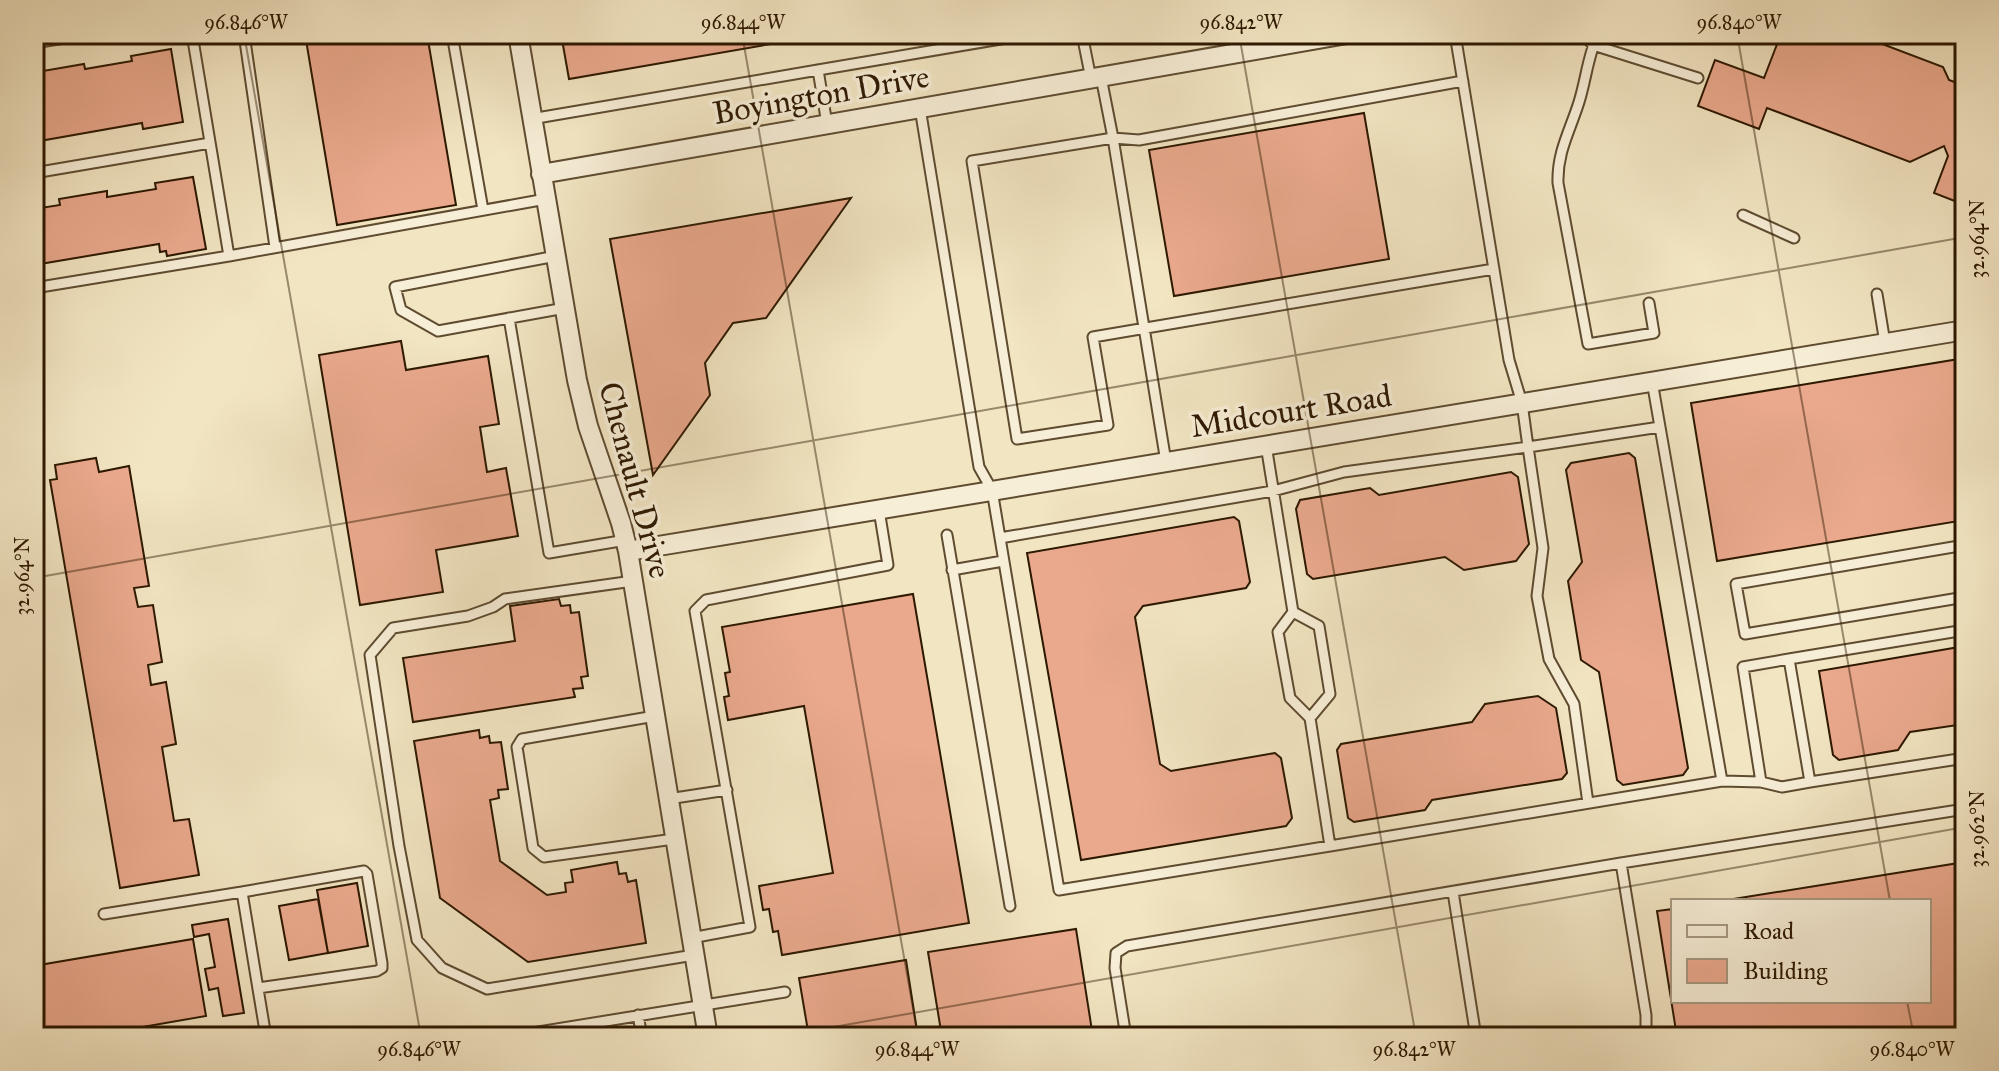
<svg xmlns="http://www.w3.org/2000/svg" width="1999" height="1071" font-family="'IM FELL Great Primer',serif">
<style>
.building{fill:#eaa98d;stroke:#2d1800;stroke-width:2}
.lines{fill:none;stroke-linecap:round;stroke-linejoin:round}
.lane-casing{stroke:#5e4b30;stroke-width:13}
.street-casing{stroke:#5e4b30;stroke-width:22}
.lane{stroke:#f7eed7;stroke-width:9}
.street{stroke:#f7eed7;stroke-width:18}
.ticks{fill:none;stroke:#2d1800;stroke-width:2;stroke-opacity:0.45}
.labels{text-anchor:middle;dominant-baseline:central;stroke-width:7;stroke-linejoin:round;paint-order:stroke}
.street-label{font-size:32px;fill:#2d1800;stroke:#f7eed7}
.neatline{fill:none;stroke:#2d1800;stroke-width:3}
.ticks-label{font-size:20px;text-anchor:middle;fill:#2d1800}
</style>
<rect width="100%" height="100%" fill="#f2e5c2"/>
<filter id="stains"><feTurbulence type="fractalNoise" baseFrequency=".0025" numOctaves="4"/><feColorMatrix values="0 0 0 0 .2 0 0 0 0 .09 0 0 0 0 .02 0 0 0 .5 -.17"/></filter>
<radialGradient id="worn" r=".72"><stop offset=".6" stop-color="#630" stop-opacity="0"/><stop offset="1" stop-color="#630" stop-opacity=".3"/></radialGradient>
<path class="building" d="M305,34H427L456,205L337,225Z
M561,34H829L569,79Z
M1781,34H1856L1943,67L1949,80L1965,86V205L1934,193L1948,156L1944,146L1910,162L1767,108L1759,129L1698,106L1715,60L1764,78Z
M171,49L183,122L143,129L142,123L34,142V78L38,77L37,72L84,64L85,69L132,61L131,56Z
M1364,113L1389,259L1174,296L1149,150Z
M193,177L206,249L167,256L166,251L160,252L159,244L34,265V209L60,205L59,199L107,191V197L156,189L155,183Z
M851,198L766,318L733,323L705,363L710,395L653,475L610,239Z
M401,341L406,370L488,356L499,424L480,427L487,472L506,468L518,536L436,550L443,592L360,605L319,355Z
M1965,358V520L1717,561L1691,403Z
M1629,453L1635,458L1688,768L1683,775L1623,785L1617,780L1599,672L1581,660L1568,581L1582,562L1566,470L1571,463Z
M96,458L99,472L129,466L149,586L134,588L138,607L153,605L162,662L148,665L151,685L166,682L176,744L162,747L174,821L189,819L199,875L120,888L50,480L57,479L55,465Z
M1511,472L1518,477L1529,544L1516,561L1464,570L1445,557L1313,579L1307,574L1296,509L1300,500L1370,488L1379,495Z
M1234,517L1239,521L1250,582L1246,588L1143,606L1135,617L1160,764L1171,771L1275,753L1281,758L1292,818L1286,826L1081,860L1027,553Z
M913,594L969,923L782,955L778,931L773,932L769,909L763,910L759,886L833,873L804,706L728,720L724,697L729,696L725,673L730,672L722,627Z
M559,599L561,606L570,605L571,613L579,612L588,676L581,677L583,688L573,689L575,697L413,722L403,658L515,641L510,606Z
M1965,646V724L1910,732L1898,750L1839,760L1833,755L1819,671Z
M1538,696L1556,708L1567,773L1562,779L1432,800L1425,810L1354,822L1348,818L1337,750L1341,744L1472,722L1485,704Z
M479,730L480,738L489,736L490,743L501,742L508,789L498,790L499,798L490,800L500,861L547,895L566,892L565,883L573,882L571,870L617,862L619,874L626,873L628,882L636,880L646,943L528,962L440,898L414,741Z
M1965,862V1037H1677L1657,911L1673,909V1001H1929V901H1721Z
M357,883L368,946L328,953L317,890Z
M318,899L328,953L289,960L279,906Z
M228,919L244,1013L223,1016L218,988L209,990L205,969L215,967L209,934L194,937L192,925Z
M1076,929L1093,1037H942L928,952Z
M34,934L39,965L193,939L206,1016L85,1037H34Z
M906,960L918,1037H809L799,978Z"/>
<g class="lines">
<g class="lane-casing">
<path id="lane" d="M192,34L229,256L546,199
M244,34L275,247
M452,34L483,210
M1082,34L1091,79
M1583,34L1593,45L1698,78
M1598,34C1588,55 1586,80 1579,102C1570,131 1557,152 1558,183L1588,344L1654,333L1649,303
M34,43L89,34
M1101,77L1113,138L1139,140L1463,81
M920,108L979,467L992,490L1059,890L1330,846L1310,718L1290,698L1278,632L1293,612L1266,445
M531,119L818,70
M827,124L818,70L1030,34
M34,173L210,143
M1743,215L1794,238
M556,256L395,287L401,310L438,331L565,308
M34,288L229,256
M1877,294L1885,343
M509,318L549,553L626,540
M1660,427L1722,781L1761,782L1743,667L1789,659
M1166,462L1113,138L972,161L1017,439L1108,425L1093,337L1446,277L1494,269
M947,535L1010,906
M1000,538L1273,491L1344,472L1528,447L1522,403L1509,360L1455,34
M1965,545L1736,584L1745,634L1965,597
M952,570L1003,561
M633,581L505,599L493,607L468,616L393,628L370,655L399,846L417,940L442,968L487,989L694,955
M1293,612L1319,626L1330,694L1310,718
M1965,630L1789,659L1810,782L1965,758
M655,716L522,739L517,747L533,848L544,857L674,839
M1761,782L1782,787L1810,782
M668,799L727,790
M1588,803L1574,704L1549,659L1537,596L1543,548L1528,447L1660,427L1652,381
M1330,846L1722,781
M1621,863L1646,1015V1037
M242,892L364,871L367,874L382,963V968L377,971L258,988
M1453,892L1476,1037
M104,914L242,892L266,1037
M691,938L750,927L695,611L706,600L888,565L879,510
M638,1015L642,1037
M507,1037L785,992
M1126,1037L1115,968L1116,953L1127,946L1621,863L1965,809"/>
</g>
<g class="street-casing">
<path id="street" d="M518,34L577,380L588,426L621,523L628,551L708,1037
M541,174L1347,34
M628,551L1965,330"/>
</g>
<use href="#lane" class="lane"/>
<use href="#street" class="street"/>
</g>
<path class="ticks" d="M244,34L421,1037M742,34L918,1037M1239,34L1416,1037M1737,34L1890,901M34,578L1965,237M1907,1001L1914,1037M777,1037L1965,827"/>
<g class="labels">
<g class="street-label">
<text transform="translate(821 95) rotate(-10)">Boyington Drive</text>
<text transform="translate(1291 411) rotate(-9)">Midcourt Road</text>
<text transform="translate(635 480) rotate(75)">Chenault Drive</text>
</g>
</g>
<rect width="1999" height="1071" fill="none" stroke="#f2e5c2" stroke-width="88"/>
<rect x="1671" y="899" width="260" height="104" fill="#f7eed7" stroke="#a69881" stroke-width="2"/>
<rect x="1687" y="925" width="40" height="12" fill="#f7eed7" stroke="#a69881" stroke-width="2"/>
<text x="1743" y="939" font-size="24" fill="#2d1800">Road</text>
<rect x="1687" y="959" width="40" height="24" fill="#eaa98d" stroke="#a69881" stroke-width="2"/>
<text x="1743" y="979" font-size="24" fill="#2d1800">Building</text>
<rect x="44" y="44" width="1911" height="983" class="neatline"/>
<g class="ticks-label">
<text x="246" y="29">96.846°W</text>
<text x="743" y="29">96.844°W</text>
<text x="1241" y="29">96.842°W</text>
<text x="1739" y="29">96.840°W</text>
<text transform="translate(1977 239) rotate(-90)" y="7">32.964°N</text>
<text transform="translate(22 576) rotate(-90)" y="7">32.964°N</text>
<text transform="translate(1977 829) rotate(-90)" y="7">32.962°N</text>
<text x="419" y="1056">96.846°W</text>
<text x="917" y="1056">96.844°W</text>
<text x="1414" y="1056">96.842°W</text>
<text x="1912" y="1056">96.840°W</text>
</g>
<rect width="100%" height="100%" filter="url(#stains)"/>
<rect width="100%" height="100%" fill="url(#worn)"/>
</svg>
